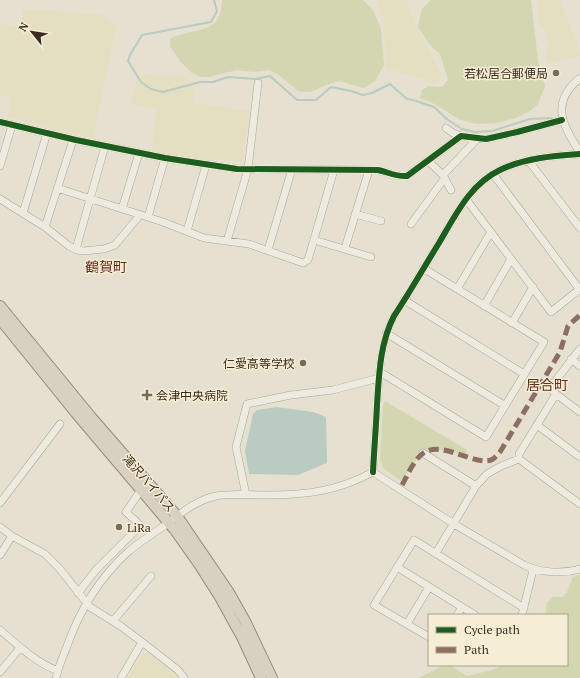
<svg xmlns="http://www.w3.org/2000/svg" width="580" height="678" font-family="'PT Serif','Noto Sans JP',serif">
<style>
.farmland{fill:#e4dfc0}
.green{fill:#d3d6b1}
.water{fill:#bacbc1}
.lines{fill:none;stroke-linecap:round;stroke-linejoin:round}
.stream{stroke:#bacbc1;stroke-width:2}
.minor-casing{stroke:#aba597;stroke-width:8}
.highway-casing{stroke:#908a7e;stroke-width:12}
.minor{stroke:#eeeae0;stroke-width:7}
.highway{stroke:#d8d0c0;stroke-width:10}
.quiet{stroke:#8d6e63;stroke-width:5;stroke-dasharray:10 5;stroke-linecap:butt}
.cycleway-casing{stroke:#f6edd5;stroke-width:8}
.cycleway{stroke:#1b5e20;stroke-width:6}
.poi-dot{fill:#766c5d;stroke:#f6edd5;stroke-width:1.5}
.labels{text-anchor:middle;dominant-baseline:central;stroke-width:3;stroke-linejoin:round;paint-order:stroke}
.poi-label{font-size:12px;fill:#3a2d1f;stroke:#f6edd5;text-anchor:end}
.street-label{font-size:12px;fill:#3a2d1f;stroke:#f6edd5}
.quarter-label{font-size:14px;fill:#67301e;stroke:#f6edd5}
</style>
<rect width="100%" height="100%" fill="#e5e0cf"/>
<path class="farmland" d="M377,0H406L415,25L440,71L441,77L437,84L429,83L422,79L397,71H387L383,21Z
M538,0H560L580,52V56L547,63L546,58L549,45L545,30L539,21Z
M24,9L103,15L116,26L93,138L8,117L12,98L0,95V23L20,27Z
M138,75L184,76L194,85L193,103L249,111L243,158L241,162L185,157L152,150L156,110L150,108L131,103Z
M143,653H149L174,670L180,678H128Z"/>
<path class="green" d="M222,0H363L373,10L381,29L384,65L375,81L364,88L339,81L326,85L311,92L298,91L279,75L269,70L254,72L237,70L209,77H202L192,73L180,61L170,46V39C195,26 221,37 222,0Z
M431,0H531L538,61L545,86L538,104L530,111L516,118L496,123L477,124L461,120L429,101L420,98L422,90L429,86L442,87L448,80L440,54L430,45L418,27L422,9Z
M385,401L467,450L465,455C423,445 425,446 402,481L384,469L380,459L383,405Z
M580,575V678H418L445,665L453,667L467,676L492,670L504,665H567V615H545L547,603L553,597H562L567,592L573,577Z"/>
<path class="water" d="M277,407L313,412L326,417L327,463L298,475L249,474L245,451L253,414L257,410Z"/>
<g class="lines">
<path class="stream" d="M214,0L217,11L211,22L142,35L130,55L128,61L141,82L151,89L163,92L200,82H213L228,77L255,79L270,76L297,100H316L331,87L351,91L363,95L372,93L390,84L407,99L413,100L434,107L448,120L462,129L475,132L492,131L530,119L552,118"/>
<g class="minor-casing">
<path id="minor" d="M580,78C550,102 562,126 580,152
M0,122L76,140L165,158L237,169L378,170C388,172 396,177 407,176L461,136L486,139L517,132L562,120
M446,128L453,133L461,136
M528,160L580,228
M428,161L443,175L451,190
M0,166L12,125
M493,174L580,290
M443,175L478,138
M57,188L163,222L204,238L249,244L303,263L308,260L334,170
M0,199L45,227L69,246L77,250L83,251L104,249L115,245L140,215
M466,199L551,312L580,289
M122,209L139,153
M23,213L47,133
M355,214L381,221
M148,217L165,158
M411,224L444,179
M45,227L73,140
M187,231L206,165
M314,240L371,257
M227,241L248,169L258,83
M345,248L369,170
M76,249L105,146
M268,250L292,169
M457,289L491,232
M404,300L524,374
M484,306L511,259
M512,323L533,287
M386,333L504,405
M580,349L550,388L556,394L580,412
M571,359L580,366
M380,372L486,437L544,342L423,268
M537,425L580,457
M423,453L476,486
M519,459V454L556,394
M373,472C374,450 376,428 377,405C379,374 380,343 394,316C410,292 424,267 439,243C455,216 470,184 500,170C525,158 553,156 580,154
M373,472L454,524L524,565C541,573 562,574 580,569
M246,495L236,447L247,404L291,395L333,390L379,378
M0,503L60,424
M0,527L12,536L45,554L59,568L90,607L122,627L142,642L178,670L184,678
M436,553L476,486L487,474L501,466L519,459L580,504
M0,555L12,536
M397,567L475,615
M78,593L96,570L139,527V524L126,512L141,490
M457,615L462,607
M522,615L533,570
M113,621L151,576
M407,624L429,587
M0,630C19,646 35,662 58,671
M429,637L374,605L414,540L524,608
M0,672L20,648
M56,678C58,668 62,659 66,649C79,611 99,578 129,551C140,542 152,534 164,526C180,514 196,500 216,496C230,493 253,495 268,495C306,495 338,491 373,472
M121,678L142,642"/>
</g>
<g class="highway-casing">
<path id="highway" d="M0,306L91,417L177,516L228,591L245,621L272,678
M0,319L76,413L175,530L199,564L220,597L242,637L261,678"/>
</g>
<use href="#minor" class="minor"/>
<use href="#highway" class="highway"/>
<path class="quiet" d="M402,485C408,475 414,458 425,452C444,441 478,468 493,459C496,457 498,454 500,452L560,352L568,326L580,315"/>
<g class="cycleway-casing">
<path id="cycleway" d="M0,122L76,140L165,158L237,169L378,170C388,172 396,177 407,176L461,136L486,139L517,132L562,120
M373,472C374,450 376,428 377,405C379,374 380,343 394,316C410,292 424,267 439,243C455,216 470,184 500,170C525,158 553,156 580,154"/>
</g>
<use href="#cycleway" class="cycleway"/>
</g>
<g class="poi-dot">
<circle cx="556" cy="73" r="4"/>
<circle cx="303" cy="363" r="4"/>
<path d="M145 389h4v4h4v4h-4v4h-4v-4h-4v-4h4z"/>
<circle cx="119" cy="527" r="4"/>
</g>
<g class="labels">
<g class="poi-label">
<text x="548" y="73">若松居合郵便局</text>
<text x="295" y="363">仁愛高等学校</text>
<text x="156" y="395" text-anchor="start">会津中央病院</text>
<text x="127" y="527" text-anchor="start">LiRa</text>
</g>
<g class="street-label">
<text transform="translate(149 483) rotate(49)">滝沢バイパス</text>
</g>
<g class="quarter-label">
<text x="106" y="266">鶴賀町</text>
<text x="547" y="384">居合町</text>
</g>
</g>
<rect x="428" y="614" width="140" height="52" fill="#f6edd5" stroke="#aba08c"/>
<rect x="436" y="627" width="20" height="6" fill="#1b5e20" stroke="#aba08c"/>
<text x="464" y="634" font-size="12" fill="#3a2d1f">Cycle path</text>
<rect x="436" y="647" width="20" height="6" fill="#8d6e63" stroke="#aba08c"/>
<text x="464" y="654" font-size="12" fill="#3a2d1f">Path</text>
<g transform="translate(32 32) rotate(300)" stroke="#f6edd5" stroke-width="3" paint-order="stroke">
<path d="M0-3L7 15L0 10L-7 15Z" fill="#3a2d1f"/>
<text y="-6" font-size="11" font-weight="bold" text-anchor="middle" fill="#3a2d1f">N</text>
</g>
</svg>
